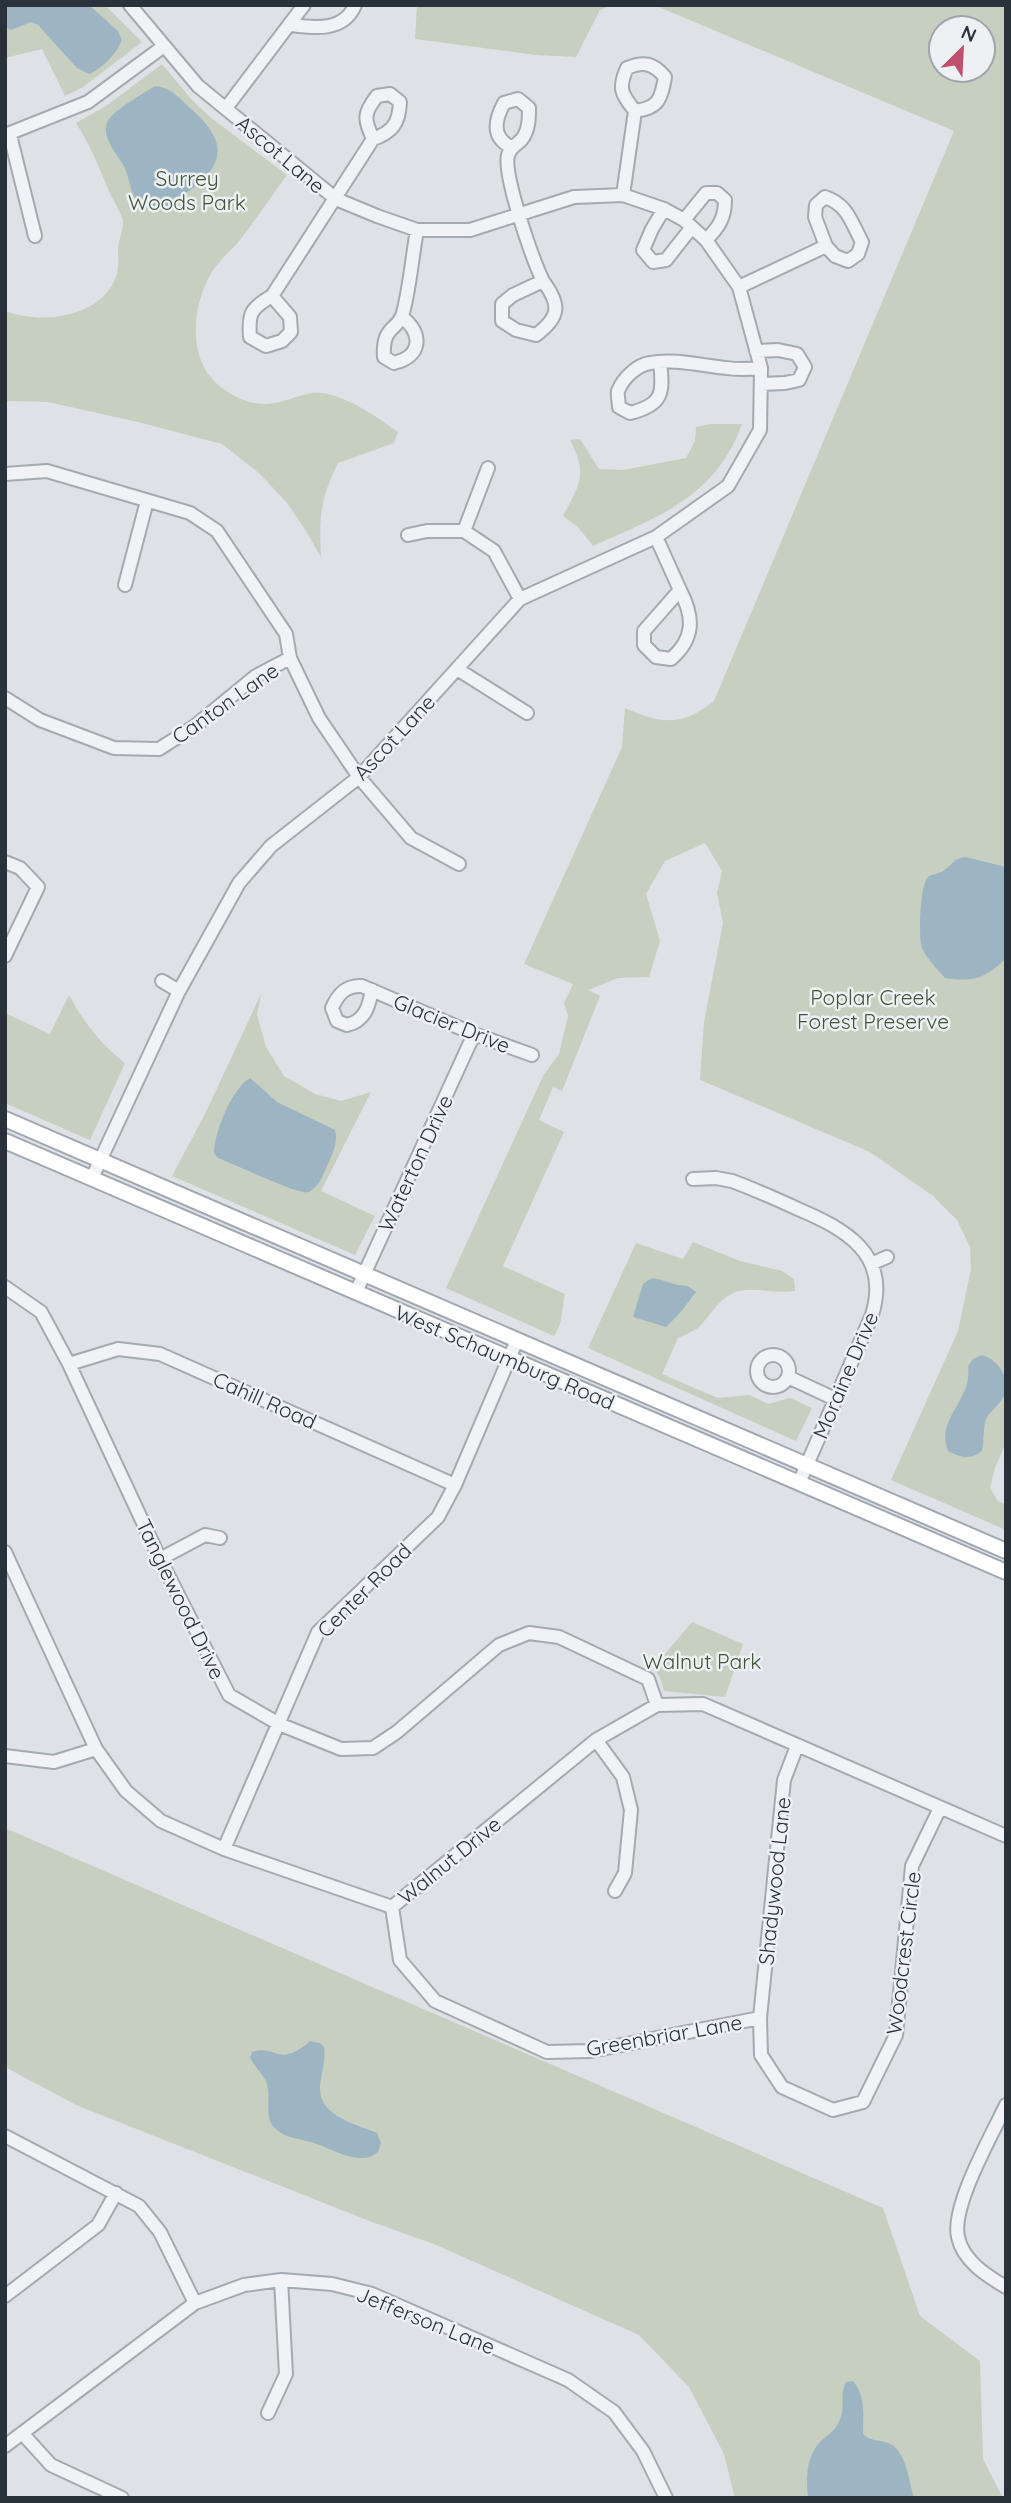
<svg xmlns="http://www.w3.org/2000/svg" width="1011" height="2503" font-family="Quicksand,sans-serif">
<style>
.green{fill:#c6cfc0;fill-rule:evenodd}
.water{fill:#9db4c3}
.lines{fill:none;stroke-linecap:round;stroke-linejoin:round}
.minor-casing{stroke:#a4aaaf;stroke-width:16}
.major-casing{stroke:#9fa8b0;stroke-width:18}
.minor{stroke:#f0f2f5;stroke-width:12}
.major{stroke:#fff;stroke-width:14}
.labels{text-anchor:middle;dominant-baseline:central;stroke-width:5;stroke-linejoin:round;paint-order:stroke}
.street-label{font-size:21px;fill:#29323b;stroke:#edf1f4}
.park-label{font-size:21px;fill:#415538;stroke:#edf1f4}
</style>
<rect width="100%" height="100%" fill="#dee2e6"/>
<path class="green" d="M5,5H105L142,42L83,87L65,96L42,49L5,58Z
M417,5H612L600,10L576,57L536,55L415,39Z
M654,5H1006V1443L995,1468L990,1488L998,1501L1006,1504V1530L891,1480L958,1331L971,1269L970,1247L957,1220L933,1196L870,1152L700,1080L704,1022L723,923L717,893L722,871L705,843L665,861L646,894L660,941L649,977L618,978L588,990L600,996L562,1091L553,1087L539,1120L564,1132L503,1266L565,1294C561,1311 564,1321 554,1336L446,1288L543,1076L559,1054L568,1016L564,1003L573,984L524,964L622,747L625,708C661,724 682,727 714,701L954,131ZM941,28H983V70H941Z
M162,64L192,100L210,117L287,175C271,197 256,219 240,240C231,251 219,260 212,272C193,303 187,353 214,381C227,394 248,405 266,404C282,404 297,395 313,393C339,390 377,417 398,432L394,443L338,463C320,500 319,516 321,557L306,531L287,503L260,474L222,444L138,422L48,402L5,401V311C42,325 103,318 117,274C119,266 118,256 118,247C119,239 124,228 123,220C121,213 115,203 111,196C100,170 91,146 76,123L106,106Z
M711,424H742C715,498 659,516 593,546L578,527L563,516C580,483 588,475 570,440L580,439L599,469L623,470L686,458L695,441L696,427Z
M261,994L257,1015L266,1047L284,1076L315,1094L341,1101L371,1092L321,1191L375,1216L355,1255L172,1176L206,1112Z
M69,995C84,1023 100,1043 125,1063L90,1140L5,1103V1013L50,1034Z
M693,1242L740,1261L782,1271L794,1279L795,1291C777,1294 758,1287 739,1291C720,1296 711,1315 698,1328C692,1332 684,1335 678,1338L662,1374L718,1398L749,1395L768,1404L790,1398L812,1408L796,1441L588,1348L636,1243L683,1259Z
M692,1622L743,1644L725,1697L664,1691L660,1677L653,1668Z
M5,1828L883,2208L920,2316L980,2361L983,2459L1003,2498H735L724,2454L689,2387L639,2335L434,2244L372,2222L76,2105L5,2067Z"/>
<path class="water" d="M5,5H89L118,31L122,40C115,55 104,67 89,74L77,68L38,25L31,22L11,30L5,27Z
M155,86C171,87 180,99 191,109C247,157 204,182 159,211C152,210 145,210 139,204C130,194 130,180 125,168C119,156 101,138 107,123C111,111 143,94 155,86Z
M965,857L1006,867V958C986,979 972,982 945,978C938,970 926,958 922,948C918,937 920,885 928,877C932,874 939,874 943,871C952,865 954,858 965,857Z
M250,1078L277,1102L335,1130C338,1143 333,1153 327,1166C323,1175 319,1187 309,1192C301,1196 232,1163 218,1158L214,1153C214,1133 232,1088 250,1078Z
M652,1278C666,1280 674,1286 688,1286L696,1292L680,1313L666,1327L633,1317L643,1284Z
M982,1355C997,1359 1011,1378 1005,1394C1001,1405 989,1410 985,1422C983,1431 984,1441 982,1451C970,1460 962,1458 948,1451C935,1418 973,1401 968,1366L973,1359Z
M310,2041L320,2043L324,2047C326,2062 321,2073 320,2087C319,2117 357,2124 377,2133L381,2143L378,2152C373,2155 370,2158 364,2158C346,2158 333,2150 317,2144C302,2138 285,2140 273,2126C265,2116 270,2101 268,2089C267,2076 255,2069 250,2057L252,2052C277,2044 278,2069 310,2041Z
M853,2381C866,2397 863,2414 863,2434C871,2442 877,2439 888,2443C906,2449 909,2482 914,2498H808C806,2477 806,2455 822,2440C830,2433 836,2430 840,2419C846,2405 839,2396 846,2382Z"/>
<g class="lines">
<g class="minor-casing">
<path id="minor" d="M291,25C314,28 344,32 355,5
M226,108L304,5
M5,135L88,102L164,46
M10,135L35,236
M511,147C491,137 495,120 504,103L518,99L529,108C529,118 529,130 522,139C516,146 511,146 508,155C503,176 533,260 543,281L513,295L502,304V321L516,330L536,335C560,317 561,305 543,281
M623,195L635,111C659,108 661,99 665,77C653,63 644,61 627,68C618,88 621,94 635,111
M664,209L652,229L643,250L653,262L666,260L692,227
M684,220L706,193H717L725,200C725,218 719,227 706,240
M739,287L826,246L835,256L848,261L858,254L862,242C851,222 848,205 825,197L816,205L815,217L826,246
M272,296L290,317L291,332L282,341L266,346L250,337C248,313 251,308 272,296L373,139C393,132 399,123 400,102L390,94L377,96C363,114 364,119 373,139
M402,317C423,334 422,356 394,363L384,357C382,325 398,331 403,313C410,286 412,258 417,230
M756,351L778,350L797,354L805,367L799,380L785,383L761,384
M660,363C664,394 662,405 630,413L619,407C619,402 617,395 618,391C623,378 637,365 650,363C675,358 703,366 727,368C738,370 750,369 761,368
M5,474L47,471L190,513L217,531L286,634L290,658L319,718L359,777L411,838L459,864
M464,531L488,468
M408,535L427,531H464L494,551L520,599
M656,537L680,590L644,631V645L656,657L671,659C695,638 694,617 680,590
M125,585L147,501
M457,669L527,713
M5,698L40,720L114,748L159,749L195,726L256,676L290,658
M5,862L20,868L38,887L5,956
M162,981L179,991
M372,990C369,1006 365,1021 347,1025L337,1021L332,1008C338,994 346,985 362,986L474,1034L532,1055
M92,1178L179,991L239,883L271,846L359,777L520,599L656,537L728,486L760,430L761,368L739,287L706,240L684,220L664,209L623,195L574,197L470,230H417L377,216L336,199L198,86L130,5
M693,1179L716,1178L732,1181C754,1189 776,1199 798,1209C845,1229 891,1254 872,1315L799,1483
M871,1264L887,1257
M5,1287L41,1312L69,1364L160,1559L229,1695L279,1724L341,1749L373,1748L397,1732L499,1645L529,1633L559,1637L648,1679L657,1705
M356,1292L474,1034
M757 1371a16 16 0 1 1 32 0a16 16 0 1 1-32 0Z
M69,1364L118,1349L160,1354L455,1485
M788,1377L835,1399
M5,1552L96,1749L126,1791L161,1821L224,1849L392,1907L596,1740L657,1705L703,1704L1006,1836
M160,1559L205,1535L220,1538
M596,1740L623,1777L631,1810L625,1873L615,1891
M797,1746L784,1780L760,2018L761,2055L782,2087L833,2110L863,2102L896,2035L912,1866L940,1808
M5,1756L54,1762L96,1749
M224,1849L318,1632L438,1517L455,1485L517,1340
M392,1907L400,1960L435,2001L547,2052L591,2051L760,2018
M1006,2105C992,2135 951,2206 958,2237C963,2261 987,2276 1006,2287
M5,2136L139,2206L160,2232L195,2303
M5,2296L98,2225L116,2193
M268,2413L286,2374L281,2280
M22,2433L51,2465L122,2498
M5,2446L195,2303L244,2285L281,2280L332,2284L372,2294L568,2380L614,2412L643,2451L666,2498"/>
</g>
<g class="major-casing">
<path id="major" d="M5,1119L1006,1551
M5,1141L1006,1572"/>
</g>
<use href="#minor" class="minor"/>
<use href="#major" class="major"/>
</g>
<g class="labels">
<g class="street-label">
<text transform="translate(281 154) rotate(40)">Ascot Lane</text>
<text transform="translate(225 703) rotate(-35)">Canton Lane</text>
<text transform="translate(394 737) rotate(-47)">Ascot Lane</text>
<text transform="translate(452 1023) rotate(22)">Glacier Drive</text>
<text transform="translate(415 1163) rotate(-65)">Waterton Drive</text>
<text transform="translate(505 1357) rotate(23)">West Schaumburg Road</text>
<text transform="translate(845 1375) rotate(-67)">Moraine Drive</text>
<text transform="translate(265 1400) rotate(24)">Cahill Road</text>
<text transform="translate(364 1590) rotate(-45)">Center Road</text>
<text transform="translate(181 1599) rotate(64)">Tanglewood Drive</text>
<text transform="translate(449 1860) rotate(-39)">Walnut Drive</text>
<text transform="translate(774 1881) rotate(-84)">Shadywood Lane</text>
<text transform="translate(903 1953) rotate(-83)">Woodcrest Circle</text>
<text transform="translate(664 2035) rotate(-10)">Greenbriar Lane</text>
<text transform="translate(426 2320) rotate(22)">Jefferson Lane</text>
</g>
<g class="park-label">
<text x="187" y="178">Surrey<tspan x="187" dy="24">Woods Park</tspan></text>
<text x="873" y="997">Poplar Creek<tspan x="873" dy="24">Forest Preserve</tspan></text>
<text x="702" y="1661">Walnut Park</text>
</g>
</g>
<rect width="1011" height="2503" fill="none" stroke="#29323b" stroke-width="14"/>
<g transform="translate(962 49) rotate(24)"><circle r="33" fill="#edf1f4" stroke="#9fa5aa" stroke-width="2"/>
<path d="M0-5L12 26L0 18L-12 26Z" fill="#bf4f6d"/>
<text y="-10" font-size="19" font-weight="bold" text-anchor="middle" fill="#29323b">N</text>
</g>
</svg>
